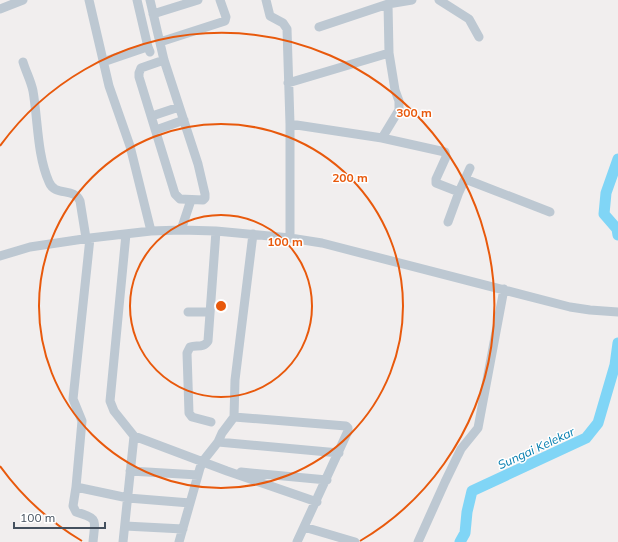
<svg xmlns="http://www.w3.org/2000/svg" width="618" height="542" font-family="Mulish,sans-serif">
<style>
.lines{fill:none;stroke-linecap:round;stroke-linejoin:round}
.river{stroke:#80d5f6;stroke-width:11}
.minor{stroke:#bdc8d2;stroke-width:9}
.ring{fill:none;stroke:#e8590c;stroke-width:2}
.labels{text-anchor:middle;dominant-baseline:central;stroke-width:3;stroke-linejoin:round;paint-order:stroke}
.water-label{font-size:12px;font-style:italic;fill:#017cae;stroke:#fff}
.centre{fill:#e8590c;stroke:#fff;stroke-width:2}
.ring-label{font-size:12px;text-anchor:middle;font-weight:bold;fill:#e8590c;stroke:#fff;stroke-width:3;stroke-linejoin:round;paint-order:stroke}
</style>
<rect width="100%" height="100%" fill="#f1eeee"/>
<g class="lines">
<path class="river" d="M618,159L606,193L604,214L617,229L618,235
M460,542L465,533L467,512L472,491L586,438L598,423L615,365L618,343"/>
<path class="minor" d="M89,0L109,86L130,146L151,231
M137,0L148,47
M150,0L164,60L198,164L205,194V198L203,200L180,199L175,194L139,77V73L141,68L164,60
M266,0L270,16L283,23L287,29L290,124V238
M439,0L469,19L479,37
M0,9L23,0
M153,14L198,0
M319,27L388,4L412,0
M160,42L225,21L226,17L220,0
M23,62C26,72 31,81 33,91C38,120 37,155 49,182C55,197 74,187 80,201L86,238
M103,62L144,48L148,47L150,52
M288,83L389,53
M152,116L179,107
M290,124L382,138L445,152L446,157L436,179V183L459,192L465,179L550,212
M156,130L184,120
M382,138L399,110V101L395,90L389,53L388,4
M465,179L470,168
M448,222L459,192
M181,230L191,200
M90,238L73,399L82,421L76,487L73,506L76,512C99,519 95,519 93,542
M0,256L30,247L90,238L151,231L181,230L216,231L290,238L322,243L570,307L590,310L618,312
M188,312H210
M234,417L346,426L348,428V431L297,542
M211,422L192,417L189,413L187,353L190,347C197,345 204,348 208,341L216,231
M134,436L227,471L317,502
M218,442L339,453
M130,471L198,475
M241,472L327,480
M76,487L128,498L190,503
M125,526L183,529
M304,527L355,542
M123,542L134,436L114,411L110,401L126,234
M179,542L200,468L203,461L218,442L222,433L234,417L235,380L253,234
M418,542L445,482L461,449L478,428L504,289"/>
</g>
<g class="ring">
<circle cx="221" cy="306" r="91"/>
<circle cx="221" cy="306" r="182"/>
<path d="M82 541A273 273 0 0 1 0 466M0 146A273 273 0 1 1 360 541"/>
</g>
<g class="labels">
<g class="water-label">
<text transform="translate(536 448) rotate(-25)">Sungai Kelekar</text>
</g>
</g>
<circle cx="221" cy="306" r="6" class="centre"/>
<g class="ring-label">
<text x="414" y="117">300 m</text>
<text x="350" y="182">200 m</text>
<text x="285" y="246">100 m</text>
</g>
<path d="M14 522v6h91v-6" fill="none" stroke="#44505e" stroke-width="2"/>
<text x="20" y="522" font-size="12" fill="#44505e" stroke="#ffffff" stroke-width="3" paint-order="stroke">100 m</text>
</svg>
